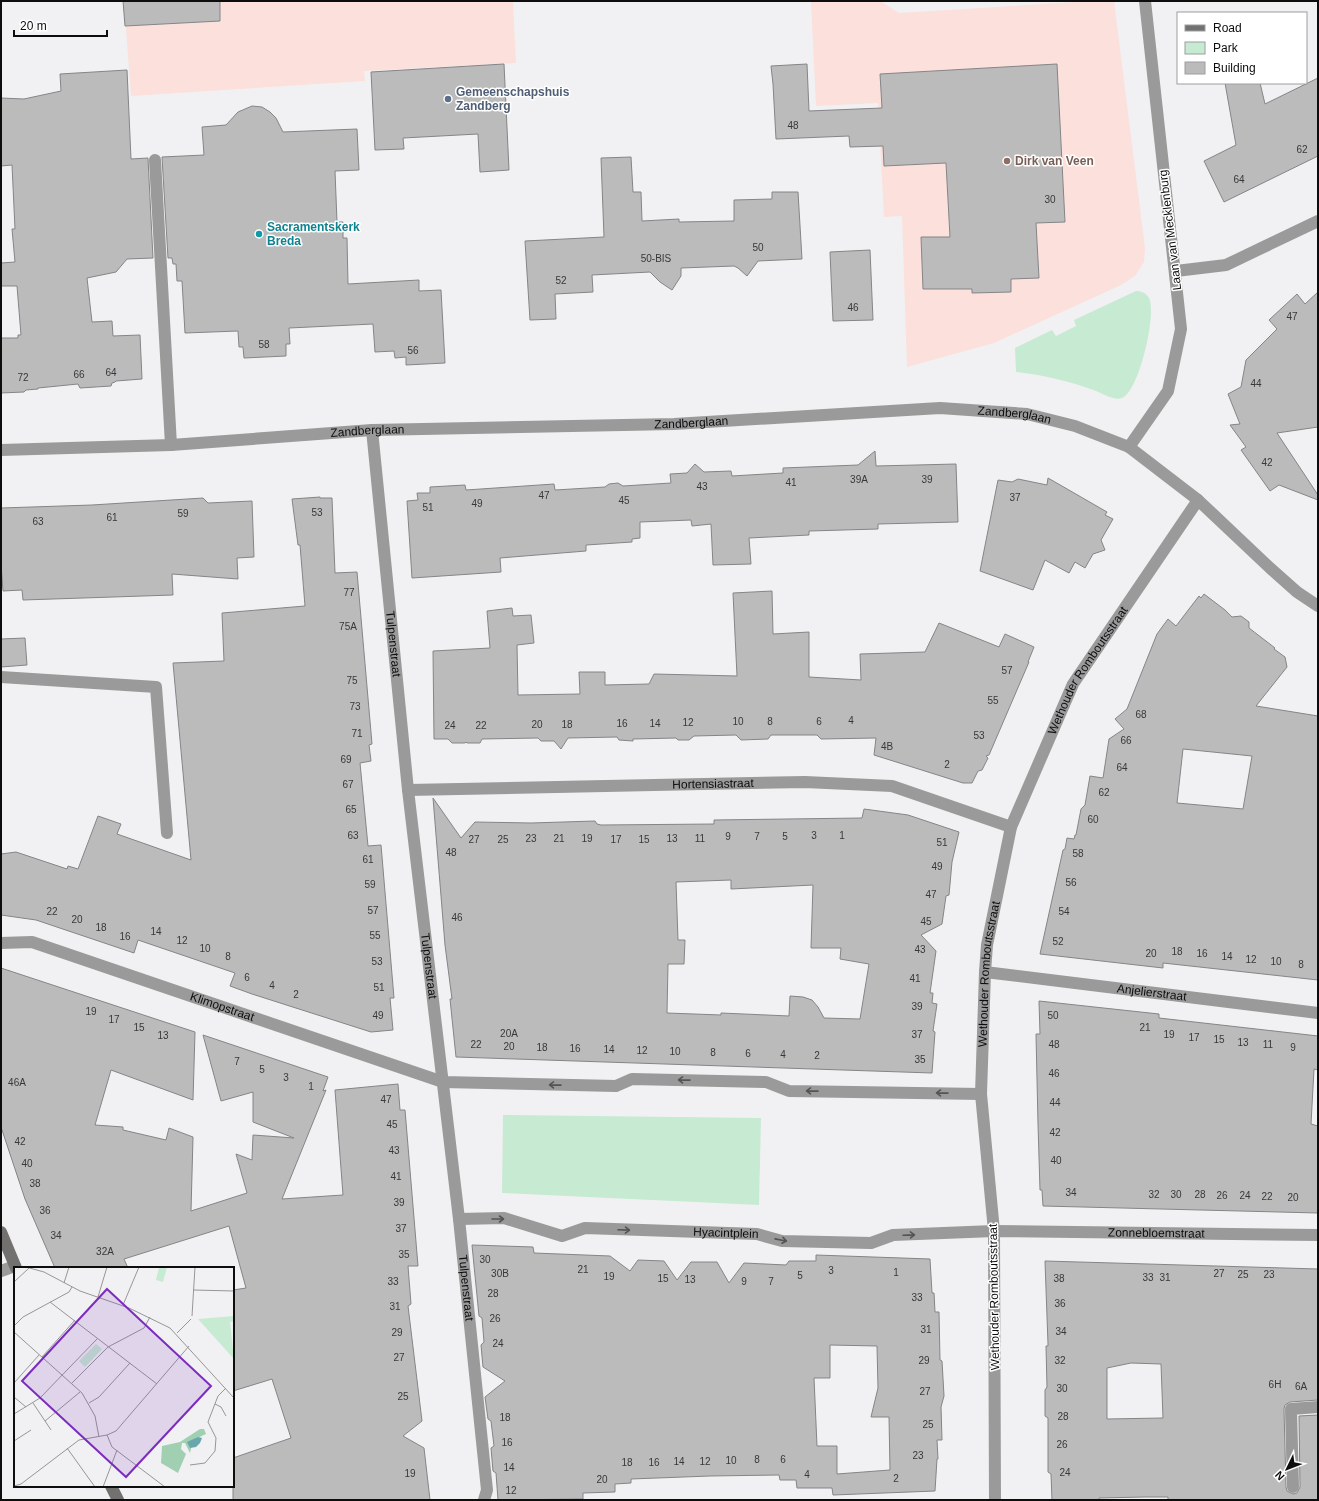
<svg xmlns="http://www.w3.org/2000/svg" width="1319" height="1501" font-family="Helvetica,sans-serif">
<style>
.education{fill:#fbe0dc}
.green{fill:#c7ead3}
.building{fill:#bbbbbc;stroke:#858587;fill-rule:evenodd}
.lines{fill:none;stroke-linecap:round;stroke-linejoin:round}
.lane{stroke:#9b9a9a;stroke-width:12}
.street{stroke:#9b9a9a;stroke-width:12}
.secondary{stroke:#727170;stroke-width:12}
.oneway{stroke:#545454}
.service-dot{fill:#5c6f8a;stroke:#fff;stroke-width:1.5}
.education-dot{fill:#8d6e63;stroke:#fff;stroke-width:1.5}
.culture-dot{fill:#0f9aa8;stroke:#fff;stroke-width:1.5}
.labels{text-anchor:middle;dominant-baseline:central;stroke-width:3;stroke-linejoin:round;paint-order:stroke}
.number-label{font-size:10px;fill:#38383a}
.service-label{font-size:12px;font-weight:bold;fill:#4e5e75;stroke:#fff;text-anchor:start}
.education-label{font-size:12px;font-weight:bold;fill:#785e54;stroke:#fff;text-anchor:start}
.culture-label{font-size:12px;font-weight:bold;fill:#0d838f;stroke:#fff;text-anchor:start}
.street-label{font-size:12px;fill:#0d0d0e;stroke:#fff}
.inset-road{fill:none;stroke:#969697;stroke-width:1}
.view{fill:#7b2cbf;fill-opacity:0.15;stroke:#7b2cbf;stroke-width:2}
.inset-edge{fill:none;stroke:#0d0d0e;stroke-width:2}
</style>
<rect width="100%" height="100%" fill="#f1f1f3"/>
<path class="education" d="M124,1H513L516,63L364,71L365,81L131,96Z
M811,1H880L899,13L1093,1H1114L1145,248L1144,262L1135,276L1121,285L994,343L907,367L902,216L884,217L878,103L816,106Z"/>
<path class="green" d="M1136,291C1142,291 1146,293 1149,298C1157,314 1139,392 1122,398C1115,401 1103,394 1096,391C1070,381 1043,375 1016,372L1015,348L1052,330L1056,336L1076,326L1074,320Z
M503,1115L761,1118L759,1205L502,1193Z"/>
<path class="building" d="M123,1H220V21L125,26Z
M504,64L509,170L480,172L478,134L403,138L404,149L375,150L371,72Z
M807,64L809,111L882,108L880,74L1057,64L1065,222L1036,223L1039,278L1011,279V292L972,293V289H923L921,237H950L946,163L884,166L883,146L850,147L849,136L776,139L773,84L771,66Z
M127,70L131,159L148,158L153,258L127,259L116,272L87,278L92,322L112,321L113,336L140,335L142,379L116,381L115,382L112,383L111,386L80,388L78,384L38,388V389L26,390L24,392L1,393V338H18V335H21L17,286H1V263L15,262L12,229H15L12,165L1,166V98L24,99L61,91L60,74Z
M1318,78V156L1224,202L1204,161L1236,145L1225,83H1260L1265,104Z
M252,106L262,107L270,112L276,118L283,132L357,129L359,170L335,171L337,222H343V238H347L348,284L419,280V291L441,290L445,363L406,365V357L395,358L394,351L375,352L373,324L289,328L290,344H286V356L244,358L243,347H239L238,331L185,333L182,281H177L176,264H173L172,258H168L162,157L204,155L202,127L226,125L238,112Z
M631,157L633,192H641L642,221L679,219V222L734,221V200L772,199V192H798L802,259L758,261L747,276L738,268L734,266L681,268V276L672,290L660,282L650,272L592,275L593,292L555,294L556,319L530,320L525,241L604,237L601,158Z
M870,250L873,320L833,321L830,252Z
M1318,292V427L1277,433L1318,495V500L1279,485L1270,491L1241,450L1246,447L1230,425L1240,424L1228,394L1241,387L1246,360L1277,329L1269,320L1297,294L1305,304Z
M875,451L876,466L956,464L958,522L878,524V529L809,531V535L749,538L751,564L713,565L711,524L692,526L691,520L640,522V538L632,539V542L586,545V551L500,558L501,572L412,578L407,501L418,500L417,493H430V487L465,485L466,490L554,484L555,490L605,487L609,484L618,483L623,486L671,483L670,474L687,473L695,464L704,472L731,471L732,476L783,473V468L858,465Z
M1048,478L1107,512L1105,515L1113,519L1101,540L1105,550L1093,554L1085,568L1075,562L1069,573L1045,560L1033,590L980,571L998,480L1012,482L1018,479L1047,485Z
M320,497V498H332L335,573L357,572L372,744L369,745L371,761L360,763L368,846L381,845L394,998H390L393,1030L371,1032L252,994L230,986L235,973L138,940L134,953L36,920L1,915V854L16,852L67,869L68,866L78,869L98,816L121,824L117,834L191,860L173,663L224,661L222,613L305,606L300,545H298L292,499Z
M203,498L208,503L252,501L254,557L237,558L238,579L172,574L173,595L23,600L22,590L3,591L1,564V508L92,505Z
M772,591L773,634L809,632V677L861,680L860,654L925,652L939,623L999,647L1005,634L1034,647L1028,662H1029L989,755L986,756L988,758L982,770L978,771L972,783H963L874,755L876,738L821,739L817,735H771L768,739L741,740L736,735L694,736L689,740H678L676,738L633,739V741L619,740L617,737L568,738L561,749L554,741H541L538,738L482,739L480,743H467L466,742L465,743H452L448,739H434L433,651L490,648L487,611L512,608L513,616L531,615L534,643L517,645L518,695L580,694L579,672H605V685L649,684L654,674L737,676L733,593Z
M1204,594L1225,610L1232,617L1241,616L1249,622V628L1275,648L1274,649L1285,657L1287,667L1256,706L1318,716V980L1163,963V968L1040,954L1063,850L1065,849L1067,838L1074,839L1075,835H1076L1081,809L1085,805L1090,776L1103,778L1109,739L1124,729L1115,719L1127,709L1157,634L1168,619L1176,626L1199,596L1201,598ZM1183,749L1252,756L1243,809L1177,803Z
M25,638L27,665L1,667V639Z
M433,798L461,838L475,822L531,823L595,821L597,824L601,825L714,824V820L862,818L864,809L908,815L959,832L952,862L949,895L946,896L942,924L921,935L936,951L930,993H933L932,1003L937,1004L933,1031L935,1032L932,1073L456,1057L450,999H452L445,945ZM731,880V889L813,885L811,948H841L840,959L869,964L860,1019L824,1018L818,1007L812,1000L803,997L790,996L789,1016L721,1013V1015L667,1013L668,964H684L685,940H678L676,882Z
M1,968L195,1032L193,1100L111,1070L95,1125L123,1127V1130L166,1140L169,1128L193,1137L191,1211L247,1193L236,1154L252,1160L253,1135L294,1138L253,1122V1092L221,1101L203,1035L328,1077L323,1091L326,1090L282,1199L343,1195L335,1090L398,1084L400,1110H405L418,1266H408L411,1304L408,1306L422,1421L403,1436L424,1448L430,1500H233V1458L291,1438L272,1379L233,1391V1290L246,1288L229,1226L124,1259L128,1268H55L25,1199L1,1127Z
M1039,1001L1159,1014V1018L1318,1036V1070L1314,1069L1311,1124L1318,1126V1213L1043,1206L1042,1190H1040L1038,1124L1036,1034H1040Z
M472,1245L533,1247L534,1253L610,1256L630,1271L638,1260L664,1261L677,1280L691,1262H717L729,1283L744,1263L786,1265L789,1261H816V1255L930,1259L932,1293H934L935,1312H939L940,1360L942,1361L944,1396L941,1407L942,1440H937L938,1459H937L935,1491L833,1495L832,1488H797L796,1480H780L779,1475L710,1476L631,1479V1483L615,1484V1492L583,1493V1499L498,1500L496,1473L493,1471L491,1448L494,1446L491,1421L488,1419L485,1397L505,1381L483,1367L481,1345L484,1342L482,1318L479,1316ZM830,1345L877,1346L878,1388L871,1417H889L890,1470L837,1474V1446H817L814,1378H830Z
M1045,1261L1318,1269V1400L1290,1402L1285,1405L1284,1409L1286,1487L1287,1491L1293,1494L1297,1493L1300,1487L1299,1416L1318,1415V1500H1168V1497H1145L1099,1498V1500H1052L1051,1474L1048,1472V1418L1045,1416V1390L1047,1387L1046,1346H1048V1344ZM1131,1363L1161,1364L1163,1418L1107,1419V1368Z"/>
<g class="lines">
<path class="lane" d="M155,160L171,445
M1,677L156,687L167,833
M1293,1487L1291,1409L1318,1407"/>
<g class="street">
<path d="M1176,271L1226,265L1318,221"/>
<path id="s1" d="M372,430L408,790L459,1219L487,1490L484,1500"/>
<path d="M1129,447L1168,391L1181,329L1145,1"/>
<path id="s2" d="M1,450L171,445L372,430L674,424L940,408L1027,414L1075,426L1129,447L1198,500L1270,568L1297,592L1318,606"/>
<path id="s3" d="M408,790L805,782L892,786L1011,827"/>
<path id="s4" d="M1,943L32,942L443,1082L616,1086L632,1079L766,1082L789,1091L981,1094"/>
<path id="s5" d="M985,972L1318,1013"/>
<path id="s6" d="M459,1219L504,1218L562,1236L585,1228L757,1234L782,1241L871,1243L893,1235L994,1231L1318,1235"/>
<path d="M1,1271L15,1266"/>
<path id="s7" d="M995,1500L994,1231L981,1094L985,972L987,945L1011,827L1073,684L1198,500"/>
</g>
<path class="secondary" d="M1,1232L16,1268
M111,1486L118,1500"/>
</g>
<defs><path id="oneway-shaft" d="M-6 0H5M1.5-3L5.5 0L1.5 3" fill="none" stroke-width="1.6" stroke-linecap="round" stroke-linejoin="round"/></defs>
<g class="oneway">
<use href="#oneway-shaft" transform="translate(684 1080) rotate(-179)"/>
<use href="#oneway-shaft" transform="translate(555 1085) rotate(-179)"/>
<use href="#oneway-shaft" transform="translate(812 1091) rotate(-179)"/>
<use href="#oneway-shaft" transform="translate(942 1093) rotate(-179)"/>
<use href="#oneway-shaft" transform="translate(498 1219)"/>
<use href="#oneway-shaft" transform="translate(624 1230) rotate(2)"/>
<use href="#oneway-shaft" transform="translate(909 1235) rotate(-2)"/>
<use href="#oneway-shaft" transform="translate(781 1240) rotate(11)"/>
</g>
<circle class="service-dot" cx="448" cy="99" r="4"/>
<circle class="education-dot" cx="1007" cy="161" r="4"/>
<circle class="culture-dot" cx="259" cy="234" r="4"/>
<g class="labels">
<g class="number-label">
<text x="793" y="125">48</text>
<text x="1302" y="149">62</text>
<text x="1239" y="179">64</text>
<text x="1050" y="199">30</text>
<text x="758" y="247">50</text>
<text x="656" y="258">50-BIS</text>
<text x="561" y="280">52</text>
<text x="853" y="307">46</text>
<text x="1292" y="316">47</text>
<text x="264" y="344">58</text>
<text x="413" y="350">56</text>
<text x="111" y="372">64</text>
<text x="79" y="374">66</text>
<text x="23" y="377">72</text>
<text x="1256" y="383">44</text>
<text x="1267" y="462">42</text>
<text x="859" y="479">39A</text>
<text x="927" y="479">39</text>
<text x="791" y="482">41</text>
<text x="702" y="486">43</text>
<text x="544" y="495">47</text>
<text x="1015" y="497">37</text>
<text x="624" y="500">45</text>
<text x="477" y="503">49</text>
<text x="428" y="507">51</text>
<text x="317" y="512">53</text>
<text x="183" y="513">59</text>
<text x="112" y="517">61</text>
<text x="38" y="521">63</text>
<text x="349" y="592">77</text>
<text x="348" y="626">75A</text>
<text x="1007" y="670">57</text>
<text x="352" y="680">75</text>
<text x="993" y="700">55</text>
<text x="355" y="706">73</text>
<text x="1141" y="714">68</text>
<text x="851" y="720">4</text>
<text x="738" y="721">10</text>
<text x="770" y="721">8</text>
<text x="819" y="721">6</text>
<text x="688" y="722">12</text>
<text x="622" y="723">16</text>
<text x="655" y="723">14</text>
<text x="537" y="724">20</text>
<text x="567" y="724">18</text>
<text x="450" y="725">24</text>
<text x="481" y="725">22</text>
<text x="357" y="733">71</text>
<text x="979" y="735">53</text>
<text x="1126" y="740">66</text>
<text x="887" y="746">4B</text>
<text x="346" y="759">69</text>
<text x="947" y="764">2</text>
<text x="1122" y="767">64</text>
<text x="348" y="784">67</text>
<text x="1104" y="792">62</text>
<text x="351" y="809">65</text>
<text x="1093" y="819">60</text>
<text x="353" y="835">63</text>
<text x="814" y="835">3</text>
<text x="842" y="835">1</text>
<text x="728" y="836">9</text>
<text x="757" y="836">7</text>
<text x="785" y="836">5</text>
<text x="531" y="838">23</text>
<text x="559" y="838">21</text>
<text x="587" y="838">19</text>
<text x="672" y="838">13</text>
<text x="700" y="838">11</text>
<text x="474" y="839">27</text>
<text x="503" y="839">25</text>
<text x="616" y="839">17</text>
<text x="644" y="839">15</text>
<text x="942" y="842">51</text>
<text x="451" y="852">48</text>
<text x="1078" y="853">58</text>
<text x="368" y="859">61</text>
<text x="937" y="866">49</text>
<text x="1071" y="882">56</text>
<text x="370" y="884">59</text>
<text x="931" y="894">47</text>
<text x="373" y="910">57</text>
<text x="52" y="911">22</text>
<text x="1064" y="911">54</text>
<text x="457" y="917">46</text>
<text x="77" y="919">20</text>
<text x="926" y="921">45</text>
<text x="101" y="927">18</text>
<text x="156" y="931">14</text>
<text x="375" y="935">55</text>
<text x="125" y="936">16</text>
<text x="182" y="940">12</text>
<text x="1058" y="941">52</text>
<text x="205" y="948">10</text>
<text x="920" y="949">43</text>
<text x="1177" y="951">18</text>
<text x="1151" y="953">20</text>
<text x="1202" y="953">16</text>
<text x="228" y="956">8</text>
<text x="1227" y="956">14</text>
<text x="1251" y="959">12</text>
<text x="377" y="961">53</text>
<text x="1276" y="961">10</text>
<text x="1301" y="964">8</text>
<text x="247" y="977">6</text>
<text x="915" y="978">41</text>
<text x="272" y="985">4</text>
<text x="379" y="987">51</text>
<text x="296" y="994">2</text>
<text x="917" y="1006">39</text>
<text x="91" y="1011">19</text>
<text x="378" y="1015">49</text>
<text x="1053" y="1015">50</text>
<text x="114" y="1019">17</text>
<text x="139" y="1027">15</text>
<text x="1145" y="1027">21</text>
<text x="509" y="1033">20A</text>
<text x="917" y="1034">37</text>
<text x="1169" y="1034">19</text>
<text x="163" y="1035">13</text>
<text x="1194" y="1037">17</text>
<text x="1219" y="1039">15</text>
<text x="1243" y="1042">13</text>
<text x="476" y="1044">22</text>
<text x="1054" y="1044">48</text>
<text x="1268" y="1044">11</text>
<text x="509" y="1046">20</text>
<text x="542" y="1047">18</text>
<text x="1293" y="1047">9</text>
<text x="575" y="1048">16</text>
<text x="609" y="1049">14</text>
<text x="642" y="1050">12</text>
<text x="675" y="1051">10</text>
<text x="713" y="1052">8</text>
<text x="748" y="1053">6</text>
<text x="783" y="1054">4</text>
<text x="817" y="1055">2</text>
<text x="920" y="1059">35</text>
<text x="237" y="1061">7</text>
<text x="262" y="1069">5</text>
<text x="1054" y="1073">46</text>
<text x="286" y="1077">3</text>
<text x="17" y="1082">46A</text>
<text x="311" y="1086">1</text>
<text x="386" y="1099">47</text>
<text x="1055" y="1102">44</text>
<text x="392" y="1124">45</text>
<text x="1055" y="1132">42</text>
<text x="20" y="1141">42</text>
<text x="394" y="1150">43</text>
<text x="1056" y="1160">40</text>
<text x="27" y="1163">40</text>
<text x="396" y="1176">41</text>
<text x="35" y="1183">38</text>
<text x="1071" y="1192">34</text>
<text x="1154" y="1194">32</text>
<text x="1176" y="1194">30</text>
<text x="1200" y="1194">28</text>
<text x="1222" y="1195">26</text>
<text x="1245" y="1195">24</text>
<text x="1267" y="1196">22</text>
<text x="1293" y="1197">20</text>
<text x="399" y="1202">39</text>
<text x="45" y="1210">36</text>
<text x="401" y="1228">37</text>
<text x="56" y="1235">34</text>
<text x="105" y="1251">32A</text>
<text x="404" y="1254">35</text>
<text x="485" y="1259">30</text>
<text x="583" y="1269">21</text>
<text x="831" y="1270">3</text>
<text x="896" y="1272">1</text>
<text x="500" y="1273">30B</text>
<text x="1219" y="1273">27</text>
<text x="1243" y="1274">25</text>
<text x="1269" y="1274">23</text>
<text x="800" y="1275">5</text>
<text x="609" y="1276">19</text>
<text x="1148" y="1277">33</text>
<text x="1165" y="1277">31</text>
<text x="663" y="1278">15</text>
<text x="1059" y="1278">38</text>
<text x="690" y="1279">13</text>
<text x="393" y="1281">33</text>
<text x="744" y="1281">9</text>
<text x="771" y="1281">7</text>
<text x="493" y="1293">28</text>
<text x="917" y="1297">33</text>
<text x="1060" y="1303">36</text>
<text x="395" y="1306">31</text>
<text x="495" y="1318">26</text>
<text x="926" y="1329">31</text>
<text x="1061" y="1331">34</text>
<text x="397" y="1332">29</text>
<text x="498" y="1343">24</text>
<text x="399" y="1357">27</text>
<text x="924" y="1360">29</text>
<text x="1060" y="1360">32</text>
<text x="1275" y="1384">6H</text>
<text x="1301" y="1386">6A</text>
<text x="1062" y="1388">30</text>
<text x="925" y="1391">27</text>
<text x="403" y="1396">25</text>
<text x="1063" y="1416">28</text>
<text x="505" y="1417">18</text>
<text x="928" y="1424">25</text>
<text x="507" y="1442">16</text>
<text x="1062" y="1444">26</text>
<text x="918" y="1455">23</text>
<text x="757" y="1459">8</text>
<text x="783" y="1459">6</text>
<text x="731" y="1460">10</text>
<text x="679" y="1461">14</text>
<text x="705" y="1461">12</text>
<text x="627" y="1462">18</text>
<text x="654" y="1462">16</text>
<text x="509" y="1467">14</text>
<text x="1065" y="1472">24</text>
<text x="410" y="1473">19</text>
<text x="807" y="1474">4</text>
<text x="896" y="1478">2</text>
<text x="602" y="1479">20</text>
<text x="511" y="1490">12</text>
</g>
<g class="service-label">
<text x="456" y="92">Gemeenschapshuis<tspan x="456" dy="14">Zandberg</tspan></text>
</g>
<g class="education-label">
<text x="1015" y="161">Dirk van Veen</text>
</g>
<g class="culture-label">
<text x="267" y="227">Sacramentskerk<tspan x="267" dy="14">Breda</tspan></text>
</g>
<g class="street-label">
<text transform="translate(1170 230) rotate(-97)">Laan van Mecklenburg</text>
<text stroke="none"><textPath href="#s2" startOffset="1015">Zandberglaan</textPath></text>
<text stroke="none"><textPath href="#s2" startOffset="691">Zandberglaan</textPath></text>
<text stroke="none"><textPath href="#s2" startOffset="367">Zandberglaan</textPath></text>
<text stroke="none"><textPath href="#s1" startOffset="215">Tulpenstraat</textPath></text>
<text stroke="none"><textPath href="#s7" startOffset="851">Wethouder Romboutsstraat</textPath></text>
<text stroke="none"><textPath href="#s3" startOffset="305">Hortensiastraat</textPath></text>
<text stroke="none"><textPath href="#s1" startOffset="539">Tulpenstraat</textPath></text>
<text stroke="none"><textPath href="#s7" startOffset="527">Wethouder Romboutsstraat</textPath></text>
<text stroke="none"><textPath href="#s5" startOffset="168">Anjelierstraat</textPath></text>
<text stroke="none"><textPath href="#s4" startOffset="232">Klimopstraat</textPath></text>
<text stroke="none"><textPath href="#s6" startOffset="704">Zonnebloemstraat</textPath></text>
<text stroke="none"><textPath href="#s6" startOffset="271">Hyacintplein</textPath></text>
<text stroke="none"><textPath href="#s1" startOffset="863">Tulpenstraat</textPath></text>
<text transform="translate(994 1297) rotate(-91)">Wethouder Romboutsstraat</text>
</g>
</g>
<g transform="translate(14 1267)">
<rect width="220" height="220" fill="#f1f1f3"/>
<path d="M145,0H153L149,15L142,13ZM220,49V54L216,55L220,92L184,52ZM82,77L88,82L71,100L65,94Z" fill="#c7ead3"/>
<path d="M186,162H190L192,167L179,173L176,186L171,176H168L167,182L172,187L164,206L147,196L148,179L166,175Z" fill="#a0d0b1"/>
<path d="M184,170L188,171L186,176L182,180L176,181L173,175Z" fill="#67a7ad"/>
<path class="inset-road" d="M12,0L30,5L66,24L115,41L156,61L220,131M0,15L15,1M50,16L55,0M179,23L220,24M84,30L93,0M36,35L143,117M109,38L125,0M178,49L181,0M0,59L9,50L55,25L58,20M0,65L68,126L81,149L85,170M163,66L177,52M28,90L61,53M0,116L25,88M58,116L94,80L130,61L136,50M0,130L12,140M19,136L37,163M75,136L85,130L116,96M201,137L207,140L212,149M0,147L26,131L83,72M31,154L66,125M93,168L98,180L151,220M0,174L17,163M53,181L81,220M176,198L191,196L201,184L202,171L194,155L204,129L212,121M0,219L7,217L65,173L93,168L102,164L175,79M89,220L103,183"/>
<path class="view" d="M93,22L197,119L112,210L8,114Z"/>
<rect width="220" height="220" class="inset-edge"/>
</g>
<rect width="1319" height="1501" fill="none" stroke="#0d0d0e" stroke-width="4"/>
<rect x="1177" y="12" width="130" height="72" fill="#ffffff" stroke="#9e9e9f"/>
<rect x="1185" y="25" width="20" height="6" fill="#727170" stroke="#9e9e9f"/>
<text x="1213" y="32" font-size="12" fill="#0d0d0e">Road</text>
<rect x="1185" y="42" width="20" height="12" fill="#c7ead3" stroke="#9e9e9f"/>
<text x="1213" y="52" font-size="12" fill="#0d0d0e">Park</text>
<rect x="1185" y="62" width="20" height="12" fill="#bbbbbc" stroke="#9e9e9f"/>
<text x="1213" y="72" font-size="12" fill="#0d0d0e">Building</text>
<g transform="translate(1287 1469) rotate(227)" stroke="#ffffff" stroke-width="3" paint-order="stroke">
<path d="M0-3L7 15L0 10L-7 15Z" fill="#0d0d0e"/>
<text y="-6" font-size="11" font-weight="bold" text-anchor="middle" fill="#0d0d0e">N</text>
</g>
<path d="M14 30v6h93v-6" fill="none" stroke="#0d0d0e" stroke-width="2"/>
<text x="20" y="30" font-size="12" fill="#0d0d0e" stroke="#ffffff" stroke-width="3" paint-order="stroke">20 m</text>
</svg>
